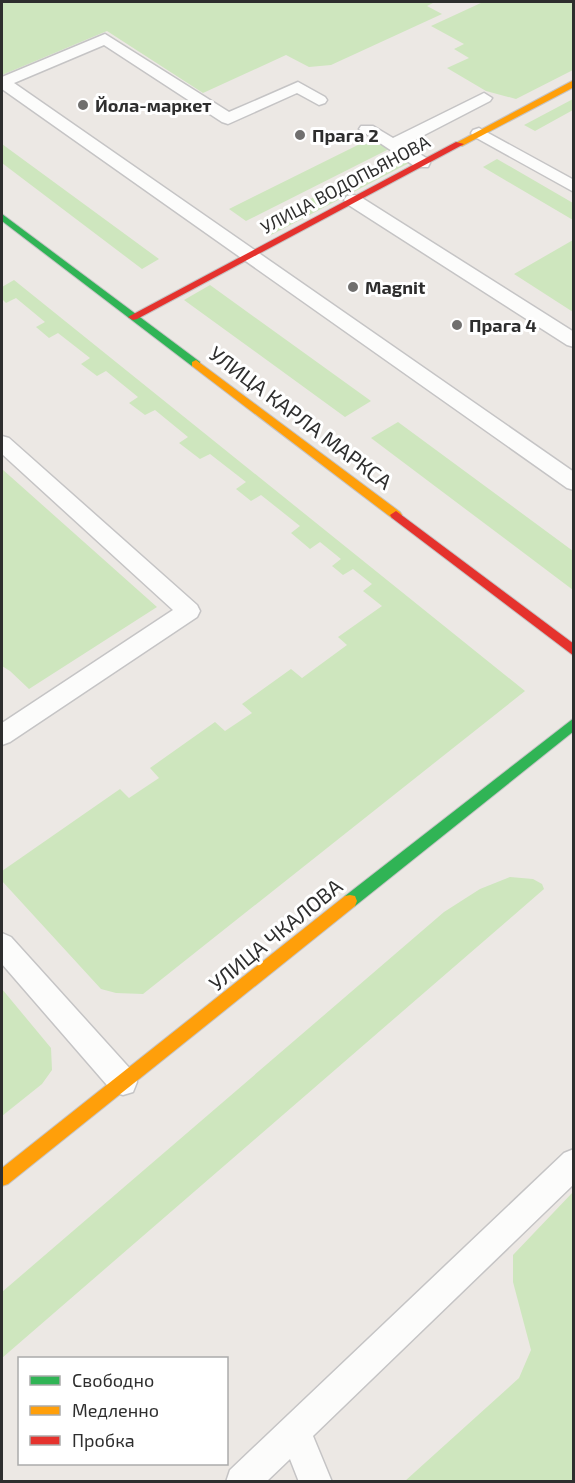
<svg xmlns="http://www.w3.org/2000/svg" width="575" height="1483" font-family="'Exo 2',sans-serif">
<style>
.green{fill:#cee6be}
.lines{fill:none;stroke-linecap:round;stroke-linejoin:round}
.lane-casing{stroke:#c5c4c5;stroke-width:3}
.fast-casing{stroke:#c5c4c5;stroke-width:2}
.slow-casing{stroke:#c5c4c5;stroke-width:2}
.jam-casing{stroke:#c5c4c5;stroke-width:2}
.lane{fill:#fcfcfb;fill-rule:evenodd}
.fast{fill:#30b455;fill-rule:evenodd}
.slow{fill:#ff9f0a;fill-rule:evenodd}
.jam{fill:#e5322d;fill-rule:evenodd}
.poi-dot{fill:#706f6e;stroke:#fff;stroke-width:2}
.labels{text-anchor:middle;dominant-baseline:central;stroke-width:6;stroke-linejoin:round;paint-order:stroke}
.far-poi-label{font-size:18px;font-weight:bold;fill:#2e2e2e;stroke:#fff;text-anchor:start}
.far-street-label{font-size:18px;fill:#2e2e2e;stroke:#fff}
.street-label{font-size:21px;fill:#2e2e2e;stroke:#fff}
</style>
<rect width="100%" height="100%" fill="#ece8e4"/>
<path class="green" d="M2,2H435L427,6L442,14L331,65L309,67L286,55L203,93L107,31L2,75Z
M483,2H573V70L516,99L486,91L447,68L469,58L454,49L464,44L431,26Z
M573,99V110L535,131L524,125Z
M372,138L389,149L246,221L229,209Z
M2,144L159,259L142,269L2,163Z
M397,154L411,162L271,235L258,226Z
M497,159L573,203V220L483,167Z
M573,240V312L514,274Z
M14,280L525,691L143,994L116,993L101,989L2,881V871L120,789L129,798L159,778L150,768L215,722L225,731L252,713L242,704L291,669L302,678L347,645L338,637L382,606L363,591L372,584L353,569L343,575L332,566L341,559L320,542L310,549L291,533L300,526L261,495L251,501L236,489L246,482L210,454L200,459L179,443L188,437L155,410L145,415L129,403L138,397L106,371L97,376L81,364L90,358L58,333L49,338L36,327L45,322L16,298L6,303L2,299V287Z
M210,285L371,401L345,417L184,300Z
M398,422L573,551V590L371,438Z
M2,469L157,607L29,689L10,671L2,666Z
M510,877L533,879L542,884L544,889L2,1358V1292L444,912L480,889Z
M2,989L51,1048L52,1070L42,1084L2,1116Z
M573,1192V1481H405L519,1378L531,1350L513,1282V1255Z"/>
<g class="lines">
<g class="lane-casing">
<path id="lane" d="M105,34L229,112L298,82L325,97L327,100L325,103L319,105L297,93L228,124L222,122L104,45L14,83L574,472V490L567,488L2,89V77Z
M484,93L492,98L490,101L405,145L428,159L430,163L428,167H416L359,129L361,126H373L393,138Z
M479,128L574,180V192L473,136L471,133L473,130Z
M353,195L359,196L574,332V347L567,345L347,204L344,200L347,196Z
M2,436L9,438L197,605L200,611L197,617L10,742L2,745V723L173,610L2,454Z
M2,933L11,937L133,1072L137,1082L133,1092L123,1095L113,1092L2,964Z
M574,1149V1184L313,1436L332,1482H299L290,1459L266,1482H226L230,1470L564,1153Z"/>
</g>
<g class="fast-casing">
<path id="fast" d="M2,214L200,362V366H192L2,221Z
M574,718V731L355,906L350,907L345,906L343,901L345,896Z"/>
</g>
<g class="slow-casing">
<path id="slow" d="M574,80V87L462,146L454,144Z
M196,360L400,512L402,515L400,518H392L192,366V362Z
M350,895L355,896L357,901L355,906L8,1184L2,1186V1168L345,896Z"/>
</g>
<g class="jam-casing">
<path id="jam" d="M456,142L464,144L137,319L133,320L128,317Z
M396,511L574,644V656L392,518L390,515Z"/>
</g>
<use href="#lane" class="lane"/>
<use href="#fast" class="fast"/>
<use href="#slow" class="slow"/>
<use href="#jam" class="jam"/>
</g>
<g class="poi-dot">
<circle cx="83" cy="105" r="6"/>
<circle cx="300" cy="135" r="6"/>
<circle cx="353" cy="287" r="6"/>
<circle cx="457" cy="325" r="6"/>
</g>
<g class="labels">
<g class="far-poi-label">
<text x="95" y="105">Йола-маркет</text>
<text x="312" y="135">Прага 2</text>
<text x="365" y="287">Magnit</text>
<text x="469" y="325">Прага 4</text>
</g>
<g class="far-street-label">
<text transform="translate(345 184) rotate(-28)">УЛИЦА ВОДОПЬЯНОВА</text>
</g>
<g class="street-label">
<text transform="translate(301 417) rotate(37)">УЛИЦА КАРЛА МАРКСА</text>
<text transform="translate(275 934) rotate(-39)">УЛИЦА ЧКАЛОВА</text>
</g>
</g>
<rect width="575" height="1483" fill="none" stroke="#2e2e2e" stroke-width="6"/>
<rect x="18" y="1357" width="210" height="108" fill="#ffffff" stroke="#ababab" stroke-width="1.5"/>
<rect x="30" y="1376" width="30" height="9" fill="#30b455" stroke="#ababab" stroke-width="1.5"/>
<text x="72" y="1387" font-size="18" fill="#2e2e2e">Свободно</text>
<rect x="30" y="1406" width="30" height="9" fill="#ff9f0a" stroke="#ababab" stroke-width="1.5"/>
<text x="72" y="1417" font-size="18" fill="#2e2e2e">Медленно</text>
<rect x="30" y="1436" width="30" height="9" fill="#e5322d" stroke="#ababab" stroke-width="1.5"/>
<text x="72" y="1447" font-size="18" fill="#2e2e2e">Пробка</text>
</svg>
